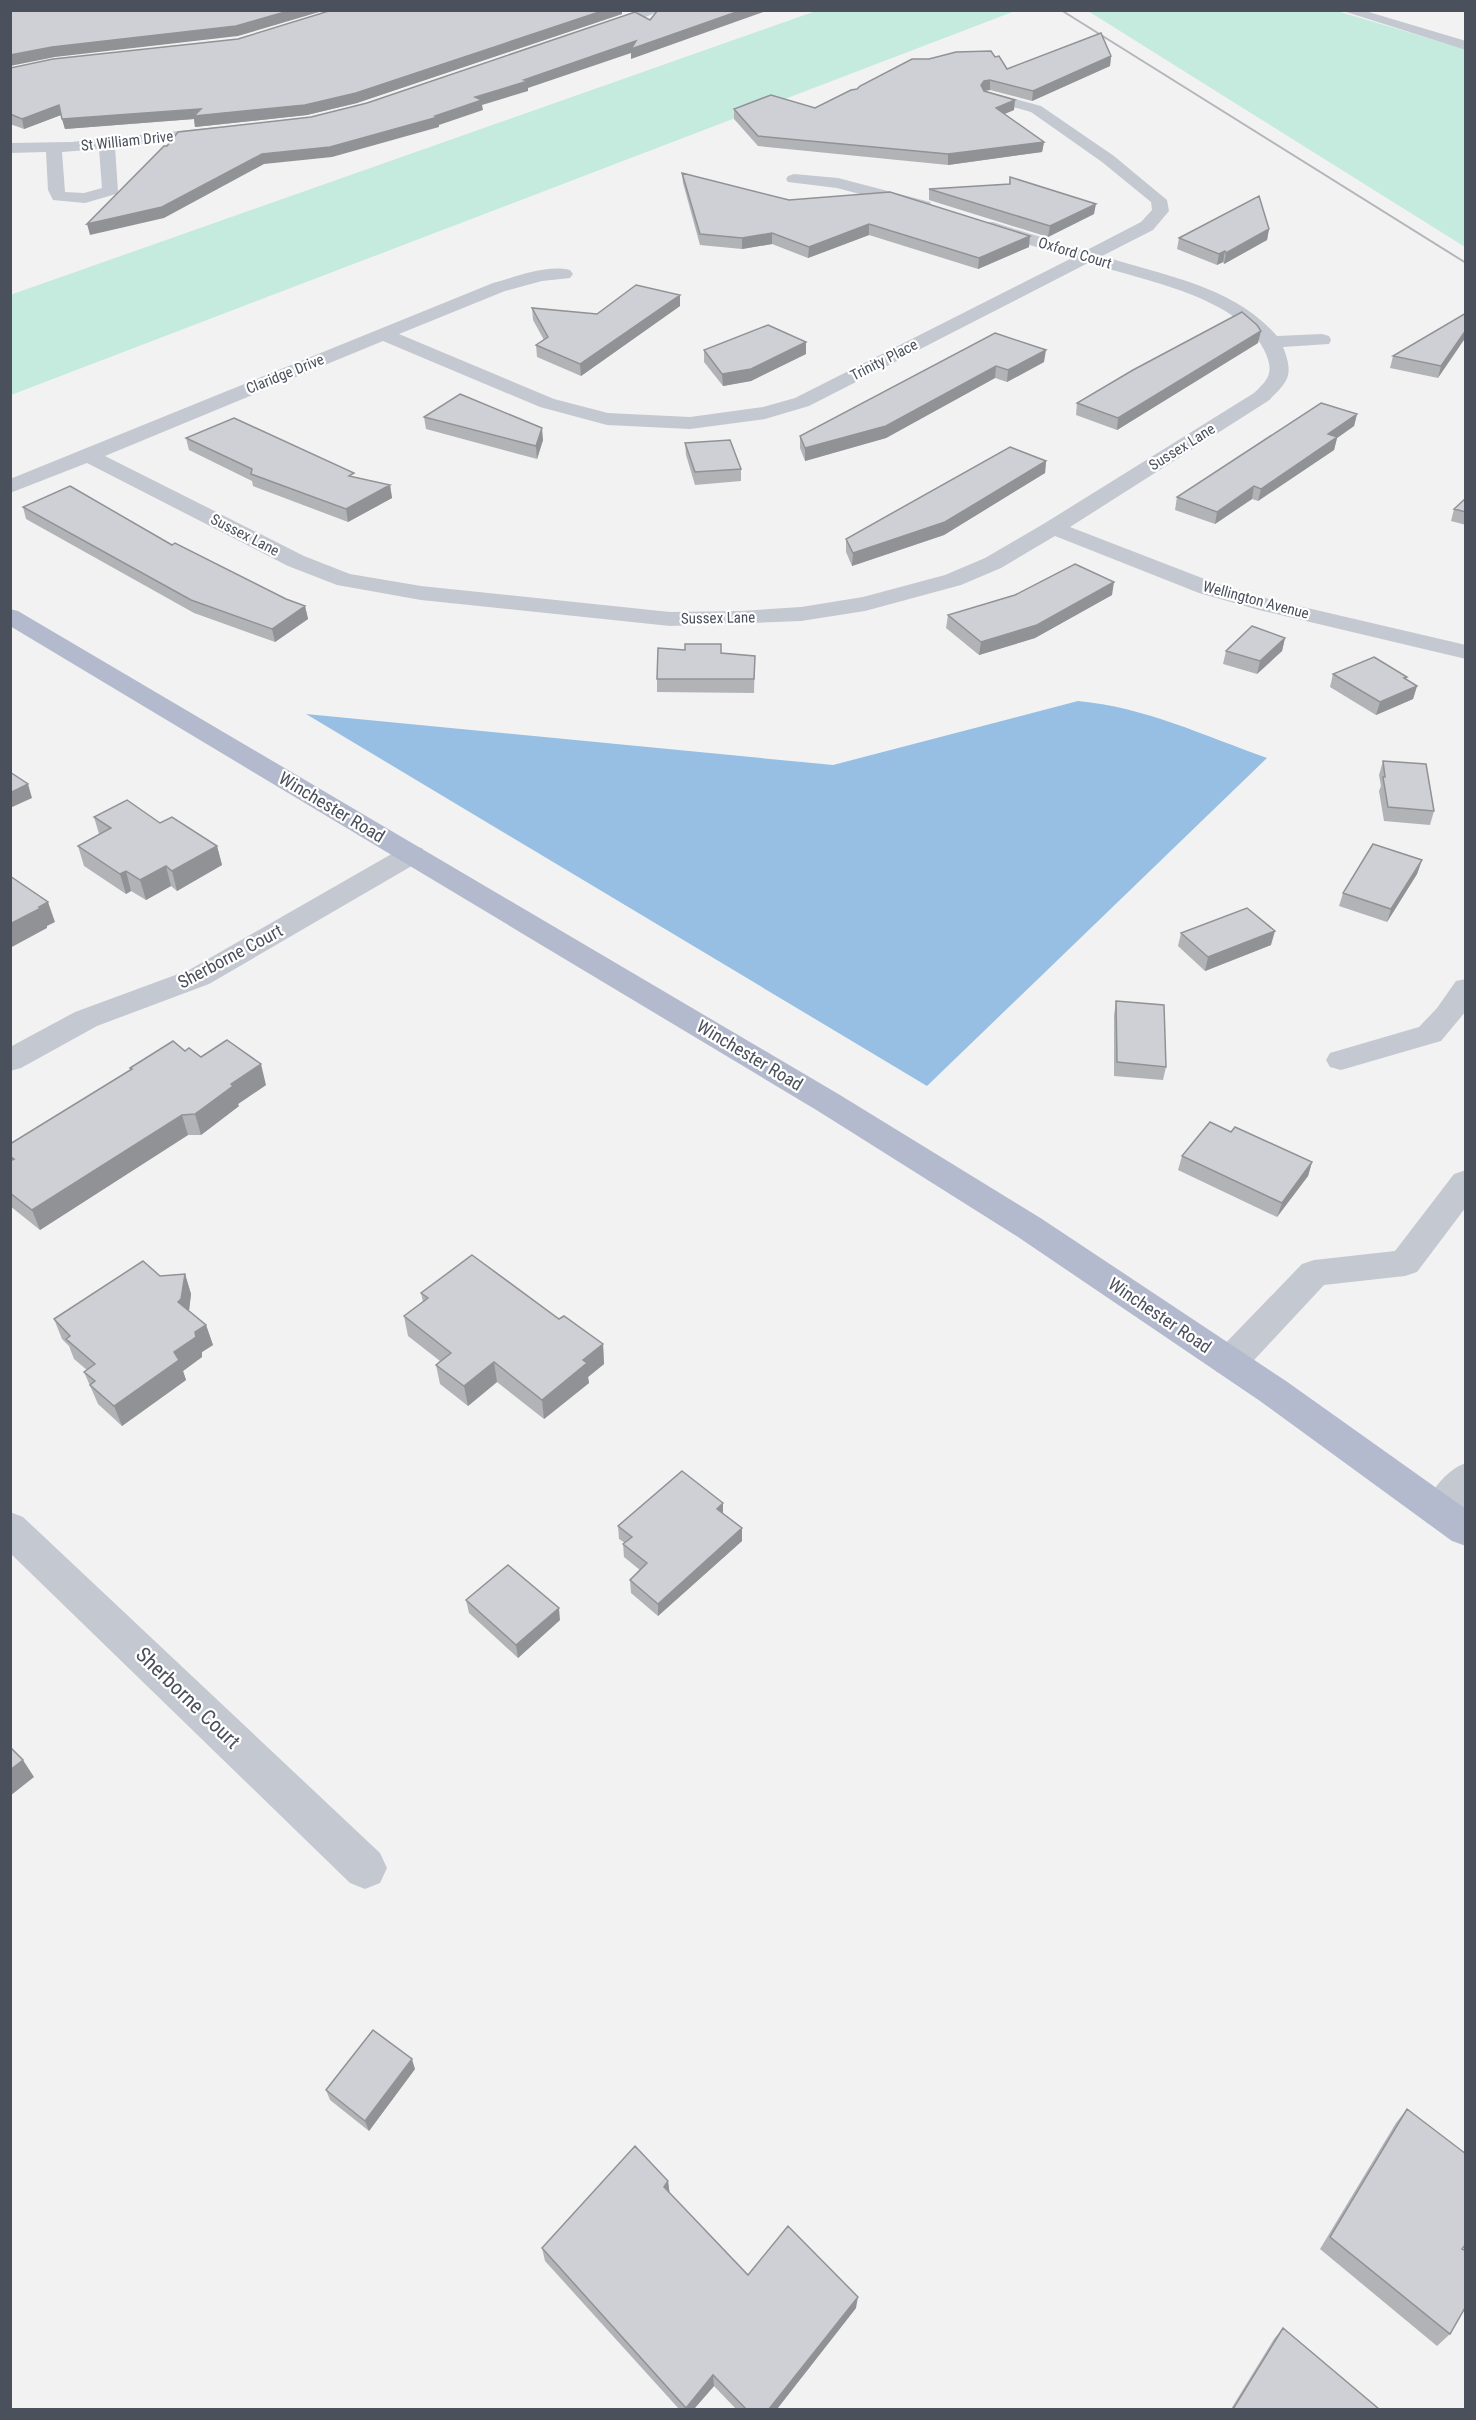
<svg xmlns="http://www.w3.org/2000/svg" width="1476" height="2420" font-family="'Roboto Condensed',sans-serif">
<style>
.green{fill:#c5ebde}
.water{fill:#97bfe4}
.lines{fill:none;stroke-linecap:round;stroke-linejoin:round}
.minor{fill:#c4c8d1;fill-rule:evenodd}
.major{fill:#b4bacd;fill-rule:evenodd}
.rail{stroke:#b4b5bb;stroke-width:2}
.wall{fill:#b2b3b7}
.shaded-wall{fill:#919295}
.building{fill:#cfd0d5;stroke:#919295;stroke-width:1.5}
.labels{text-anchor:middle;dominant-baseline:central;stroke-width:4.5;stroke-linejoin:round;paint-order:stroke}
.far-street-label{font-size:15px;fill:#4b505d;stroke:#fff}
.street-label{font-size:18px;fill:#4b505d;stroke:#fff}
.near-street-label{font-size:21px;fill:#4b505d;stroke:#fff}
</style>
<rect width="100%" height="100%" fill="#f3f2f2"/>
<path class="green" d="M816,11H1015L11,395L10,295Z
M1088,11H1337L1465,49V247Z"/>
<path class="water" d="M1078,701C1144,707 1205,736 1267,758L927,1086L306,714L833,765Z"/>
<g class="lines">
<path class="minor" d="M643,10H663L605,33L600,34L593,30L595,27Z
M1340,10H1362L1466,41V50Z
M989,92L1041,106L1114,156L1167,200L1169,211L1153,230L1102,256C1162,275 1234,286 1277,336L1322,334L1329,336L1331,340L1329,344L1283,347C1294,375 1289,381 1268,401L1070,527L1215,583L1265,598L1466,645V659L1259,610L1199,593L1055,536L1001,568L961,585L865,611L801,621L670,626L421,600L337,585L288,566L87,463L10,493V479L493,283C516,277 546,264 570,270L573,274L570,278L542,281L505,291L399,334L554,399L608,413L690,417L763,407L795,398L1072,258L981,230L979,226L981,222H993L1085,251L1141,222L1152,210L1151,202L1102,162L1031,112L984,99L982,96L984,93ZM1088,263C1142,280 1243,297 1266,354C1274,373 1268,380 1254,393L1045,523L985,558L945,575L863,597L801,607L741,611L670,612L421,586L350,574L304,556L105,456L383,341L540,407L607,425L690,429L765,419L809,406Z
M218,127L223,129L226,132L223,135L115,147L118,191L116,194L85,203L53,200L48,190L46,152L10,153V143L71,142ZM99,149L102,188L84,193L65,192L62,152Z
M794,174L838,178L930,202L932,206L924,211L837,188L788,182L786,179L788,176Z
M412,846L422,848L426,854L422,860L209,984L97,1026L21,1068L10,1071V1047L75,1012L189,970L402,848Z
M1466,979V1011L1441,1041L1341,1070L1330,1067L1326,1060L1330,1053L1419,1027L1437,1008L1456,981Z
M1466,1170V1207L1417,1272L1405,1276L1324,1285L1243,1372L1230,1376L1217,1372L1212,1362L1217,1352L1302,1264L1314,1260L1395,1251L1454,1174Z
M1466,1463V1507L1453,1523L1440,1528L1427,1523L1421,1512C1430,1493 1445,1470 1466,1463Z
M10,1512L23,1517L380,1853L387,1868L380,1883L365,1889L350,1883L10,1553Z"/>
<path class="major" d="M10,609L18,611L840,1095L1042,1219L1286,1381L1466,1509V1546L1452,1541L1260,1401L1018,1237L818,1111L10,626Z"/>
<path class="rail" d="M1061,10L1466,263"/>
</g>
<path class="wall" d="M332,10H622V14L357,103L307,115L195,127L194,119L65,129L61,115L24,129L10,124V68L238,39Z
M1111,56L1110,66L1032,101L990,90L984,91L1014,110L1004,114L1044,142L1042,152L948,165L758,146L734,119V109L815,108L929,59L1007,69Z
M682,173L789,200L1029,247L978,269L869,235L808,258L772,244L742,249L700,245L683,183Z
M1010,177L1094,214L1048,237L929,200V189L1009,184Z
M1269,229L1267,240L1224,264L1223,262L1217,265L1177,249L1179,238Z
M680,306L581,376L537,357L536,345L544,340L533,320L532,308L597,314Z
M1466,313L1438,378L1390,368L1393,356Z
M995,333L1044,362L1007,382L995,378L886,438L805,461L800,448V436Z
M806,342V354L751,381L723,386L704,362V350Z
M1258,343L1117,430L1076,415L1077,403Z
M1357,414L1354,426L1337,438L1334,450L1258,501L1252,499L1215,524L1175,510L1177,497Z
M424,417L543,440L537,459L426,429Z
M186,438L390,485L392,498L348,522L253,486L252,481L189,450Z
M685,443L741,469V481L695,485L686,455Z
M1046,461L1045,473L944,535L852,566L846,552V539Z
M1466,498V525L1451,521L1454,509Z
M23,507L172,545L286,599L305,606L308,619L275,642L194,613L26,519Z
M1112,595L1035,638L979,655L946,628L948,615Z
M1285,638L1282,651L1257,674L1223,664L1226,651Z
M721,653L755,656L754,693L657,692V679Z
M1333,674L1406,680L1417,686L1413,699L1376,715L1330,687Z
M1383,761L1434,811L1430,825L1384,821L1379,791L1381,786L1379,775Z
M94,817L160,823L217,846L222,865L177,891L171,886L146,900L131,891L126,894L84,866L78,846L99,834Z
M1422,860L1417,874L1387,922L1339,906L1343,893Z
M1181,933L1271,945L1205,971L1178,946Z
M1116,1001L1166,1067L1163,1080L1114,1076V1015Z
M185,1051L266,1085L238,1104L239,1106L201,1135H188L40,1230L10,1206V1144L131,1070L130,1068Z
M1231,1132L1312,1162L1308,1176L1277,1217L1178,1170L1182,1156Z
M185,1274L191,1294L189,1311L206,1325L213,1345L202,1352V1357L183,1371L186,1380L122,1426L98,1404L84,1372L87,1370L74,1359L69,1346L62,1339L54,1319L160,1276Z
M421,1293L559,1319L603,1344L604,1364L588,1377L589,1383L544,1419L497,1382L468,1406L440,1384L436,1365L440,1361L408,1336L404,1316L423,1302Z
M723,1514L742,1528V1541L658,1616L631,1593L630,1580L640,1570L624,1557L623,1544L625,1543L619,1539L618,1526Z
M466,1600L560,1620L518,1658L469,1613Z
M415,2069L369,2131L330,2100L326,2090Z
M1407,2109L1462,2249L1450,2334L1437,2346L1320,2249L1396,2123Z
M668,2181L669,2193L748,2275L856,2308L777,2409H736L714,2386L694,2409H679L545,2261L542,2248Z
M1283,2328L1379,2409H1231L1274,2339Z"/>
<path class="shaded-wall" d="M292,10H326L238,36L55,57L10,66V55L52,47Z
M605,10H622V14L357,103L307,115L195,127L194,119L65,129L62,119Z
M742,10H769L631,59V53L528,88V91L482,105L483,110L439,125V127L332,157L264,164L164,218L90,235L87,224L262,154L435,116L475,97L524,80L636,41Z
M1111,56L1110,66L1032,101L1033,91Z
M990,80V90L984,91L981,85L984,81Z
M1015,100L1014,110L995,118L996,108Z
M59,105L61,115L24,129L22,119Z
M1044,142L1042,152L948,165V154Z
M1096,204L1094,214L1048,237L1050,226Z
M869,224V235L808,258L809,247Z
M1269,229L1267,240L1224,264L1226,253Z
M772,233V244L742,249V238Z
M1030,236L1029,247L978,269L979,258Z
M1225,251L1223,262L1217,265L1219,254Z
M680,295V306L581,376L580,364Z
M1466,330V337L1438,378L1441,366Z
M1261,331L1258,343L1117,430L1118,418Z
M806,342V354L751,381L723,386L722,374Z
M1046,350L1044,362L1007,382L1008,370Z
M996,366L995,378L886,438L805,461V448Z
M1357,414L1354,426L1337,438L1334,450L1258,501L1261,489L1328,434Z
M542,428L543,440L537,459L536,446Z
M1046,461L1045,473L944,535L852,566L853,553Z
M390,485L392,498L348,522L346,509Z
M1254,486L1252,499L1215,524L1217,512Z
M1114,582L1112,595L1035,638L979,655L981,642Z
M305,606L308,619L275,642L272,629Z
M1285,638L1282,651L1257,674L1260,661Z
M1417,686L1413,699L1376,715L1380,702Z
M28,784L32,798L10,808V793Z
M217,846L222,865L177,891L172,871Z
M1422,860L1417,874L1387,922L1391,909Z
M166,866L171,886L146,900L140,880Z
M126,871L131,891L126,894L120,874Z
M48,902L55,922L47,926V928L10,948V924Z
M1275,931L1271,945L1205,971L1208,957Z
M261,1064L266,1085L238,1104L239,1106L201,1135L195,1114L231,1084Z
M182,1115L188,1135L40,1230L32,1210Z
M1312,1162L1308,1176L1277,1217L1282,1203Z
M185,1274L191,1294L188,1319L178,1302Z
M206,1325L213,1345L202,1352V1357L183,1371L186,1380L122,1426L114,1406L195,1332Z
M603,1344L604,1364L588,1377L589,1383L544,1419L542,1400L583,1360Z
M494,1362L497,1382L468,1406L464,1386Z
M723,1503V1516L717,1509Z
M742,1528V1541L658,1616V1604Z
M559,1608L560,1620L518,1658L516,1645Z
M23,1760L34,1777L10,1796V1770Z
M412,2059L415,2069L369,2131L365,2121Z
M668,2181L670,2195L664,2187Z
M858,2297L856,2308L777,2409H769Z
M713,2375L714,2386L694,2409H686V2408Z"/>
<path class="building" d="M10,10H292L236,26L52,47L10,55Z
M332,10H605L356,93L305,105L194,116L201,109L62,119L59,105L22,119L10,114V68L53,59L238,39Z
M658,10H742L631,49L636,41L524,80L528,81L475,97L482,100L435,116L438,117L330,147L262,154L162,207L87,224L164,146H167L178,132L311,117L367,103L635,12L650,20Z
M1101,33L1111,56L1033,91L990,80L984,81L981,85L984,91L1015,100L996,108L1044,142L948,154L758,136L734,109L771,95L815,108L851,90L857,89L860,86L912,59H929L956,52L991,51L995,57L999,56L1007,69Z
M682,173L789,200L890,192L1030,236L979,258L869,224L809,247L772,233L742,238L700,234Z
M1010,177L1096,204L1050,226L929,189L1010,184Z
M1259,196L1269,229L1226,253L1225,251L1219,254L1179,238Z
M636,285L680,295L580,364L536,345L548,337L532,308L597,314Z
M1242,312L1257,325L1261,331L1118,418L1077,403L1133,370Z
M1466,313V330L1441,366L1393,356Z
M768,325L806,342L751,369L722,374L704,350Z
M995,333L1046,350L1008,370L996,366L886,426L805,448L800,436Z
M460,394L542,428L536,446L424,417Z
M1321,403L1357,414L1328,434L1337,437L1261,489L1254,486L1217,512L1177,497Z
M234,418L354,473L349,476L390,485L346,509L251,474L252,469L186,438Z
M730,440L741,469L695,472L685,443Z
M1010,447L1046,461L945,522L853,553L846,539Z
M70,486L172,545L175,543L286,599L305,606L272,629L191,600L23,507Z
M1466,498V512L1454,509Z
M1075,564L1114,582L1037,625L981,642L948,615L1015,595Z
M1252,626L1285,638L1260,661L1226,651Z
M685,644H721V653L755,656L754,679H657L658,648L685,650Z
M1374,657L1407,677L1404,678L1417,686L1380,702L1333,674Z
M1383,761L1426,764L1434,811L1388,807L1383,777H1385Z
M10,772L28,784L10,793Z
M127,800L160,823L172,817L217,846L172,871L166,866L140,880L126,871L120,874L78,846L111,828L94,817Z
M1373,844L1422,860L1391,909L1343,893Z
M10,876L48,902L39,907L41,908L10,924Z
M1247,908L1275,931L1208,957L1181,933Z
M1116,1001L1164,1005L1166,1067L1117,1062Z
M227,1040L261,1064L231,1084L233,1086L195,1114L182,1115L32,1210L10,1193V1161L14,1159L10,1156V1144L132,1069L130,1068L173,1041L185,1051L189,1048L201,1057Z
M1210,1122L1231,1132L1235,1127L1312,1162L1282,1203L1182,1156Z
M472,1255L559,1319L564,1316L603,1344L583,1360L587,1363L542,1400L494,1362L464,1386L436,1365L451,1353L404,1316L428,1298L421,1293Z
M143,1261L160,1276L185,1274L181,1299L178,1302L206,1325L195,1332L196,1337L174,1352L179,1360L114,1406L90,1385L95,1381L84,1372L95,1364L66,1339L70,1336L54,1319Z
M682,1471L723,1503L717,1509L742,1528L658,1604L630,1580L647,1563L623,1544L632,1537L618,1526Z
M508,1565L559,1608L516,1645L466,1600Z
M10,1747L23,1760L10,1770Z
M373,2030L412,2059L365,2121L326,2090Z
M1407,2109L1466,2154V2244L1462,2249L1466,2251V2306L1450,2334L1330,2237Z
M635,2146L668,2181L664,2187L748,2275L788,2226L858,2297L769,2409H746L713,2375L686,2408L542,2248Z
M1283,2328L1379,2409H1233Z"/>
<g class="labels">
<g class="far-street-label">
<text transform="translate(127 141) rotate(-6)">St William Drive</text>
<text transform="translate(1075 253) rotate(17)">Oxford Court</text>
<text transform="translate(884 360) rotate(-27)">Trinity Place</text>
<text transform="translate(285 374) rotate(-22)">Claridge Drive</text>
<text transform="translate(1182 447) rotate(-32)">Sussex Lane</text>
<text transform="translate(245 535) rotate(27)">Sussex Lane</text>
<text transform="translate(1256 600) rotate(15)">Wellington Avenue</text>
<text transform="translate(718 618) rotate(-1)">Sussex Lane</text>
</g>
<g class="street-label">
<text transform="translate(332 807) rotate(31)">Winchester Road</text>
<text transform="translate(230 956) rotate(-28)">Sherborne Court</text>
<text transform="translate(750 1055) rotate(31)">Winchester Road</text>
<text transform="translate(1160 1315) rotate(34)">Winchester Road</text>
</g>
<g class="near-street-label">
<text transform="translate(188 1698) rotate(44)">Sherborne Court</text>
</g>
</g>
<rect width="1476" height="2420" fill="none" stroke="#4b505d" stroke-width="24"/>
</svg>
